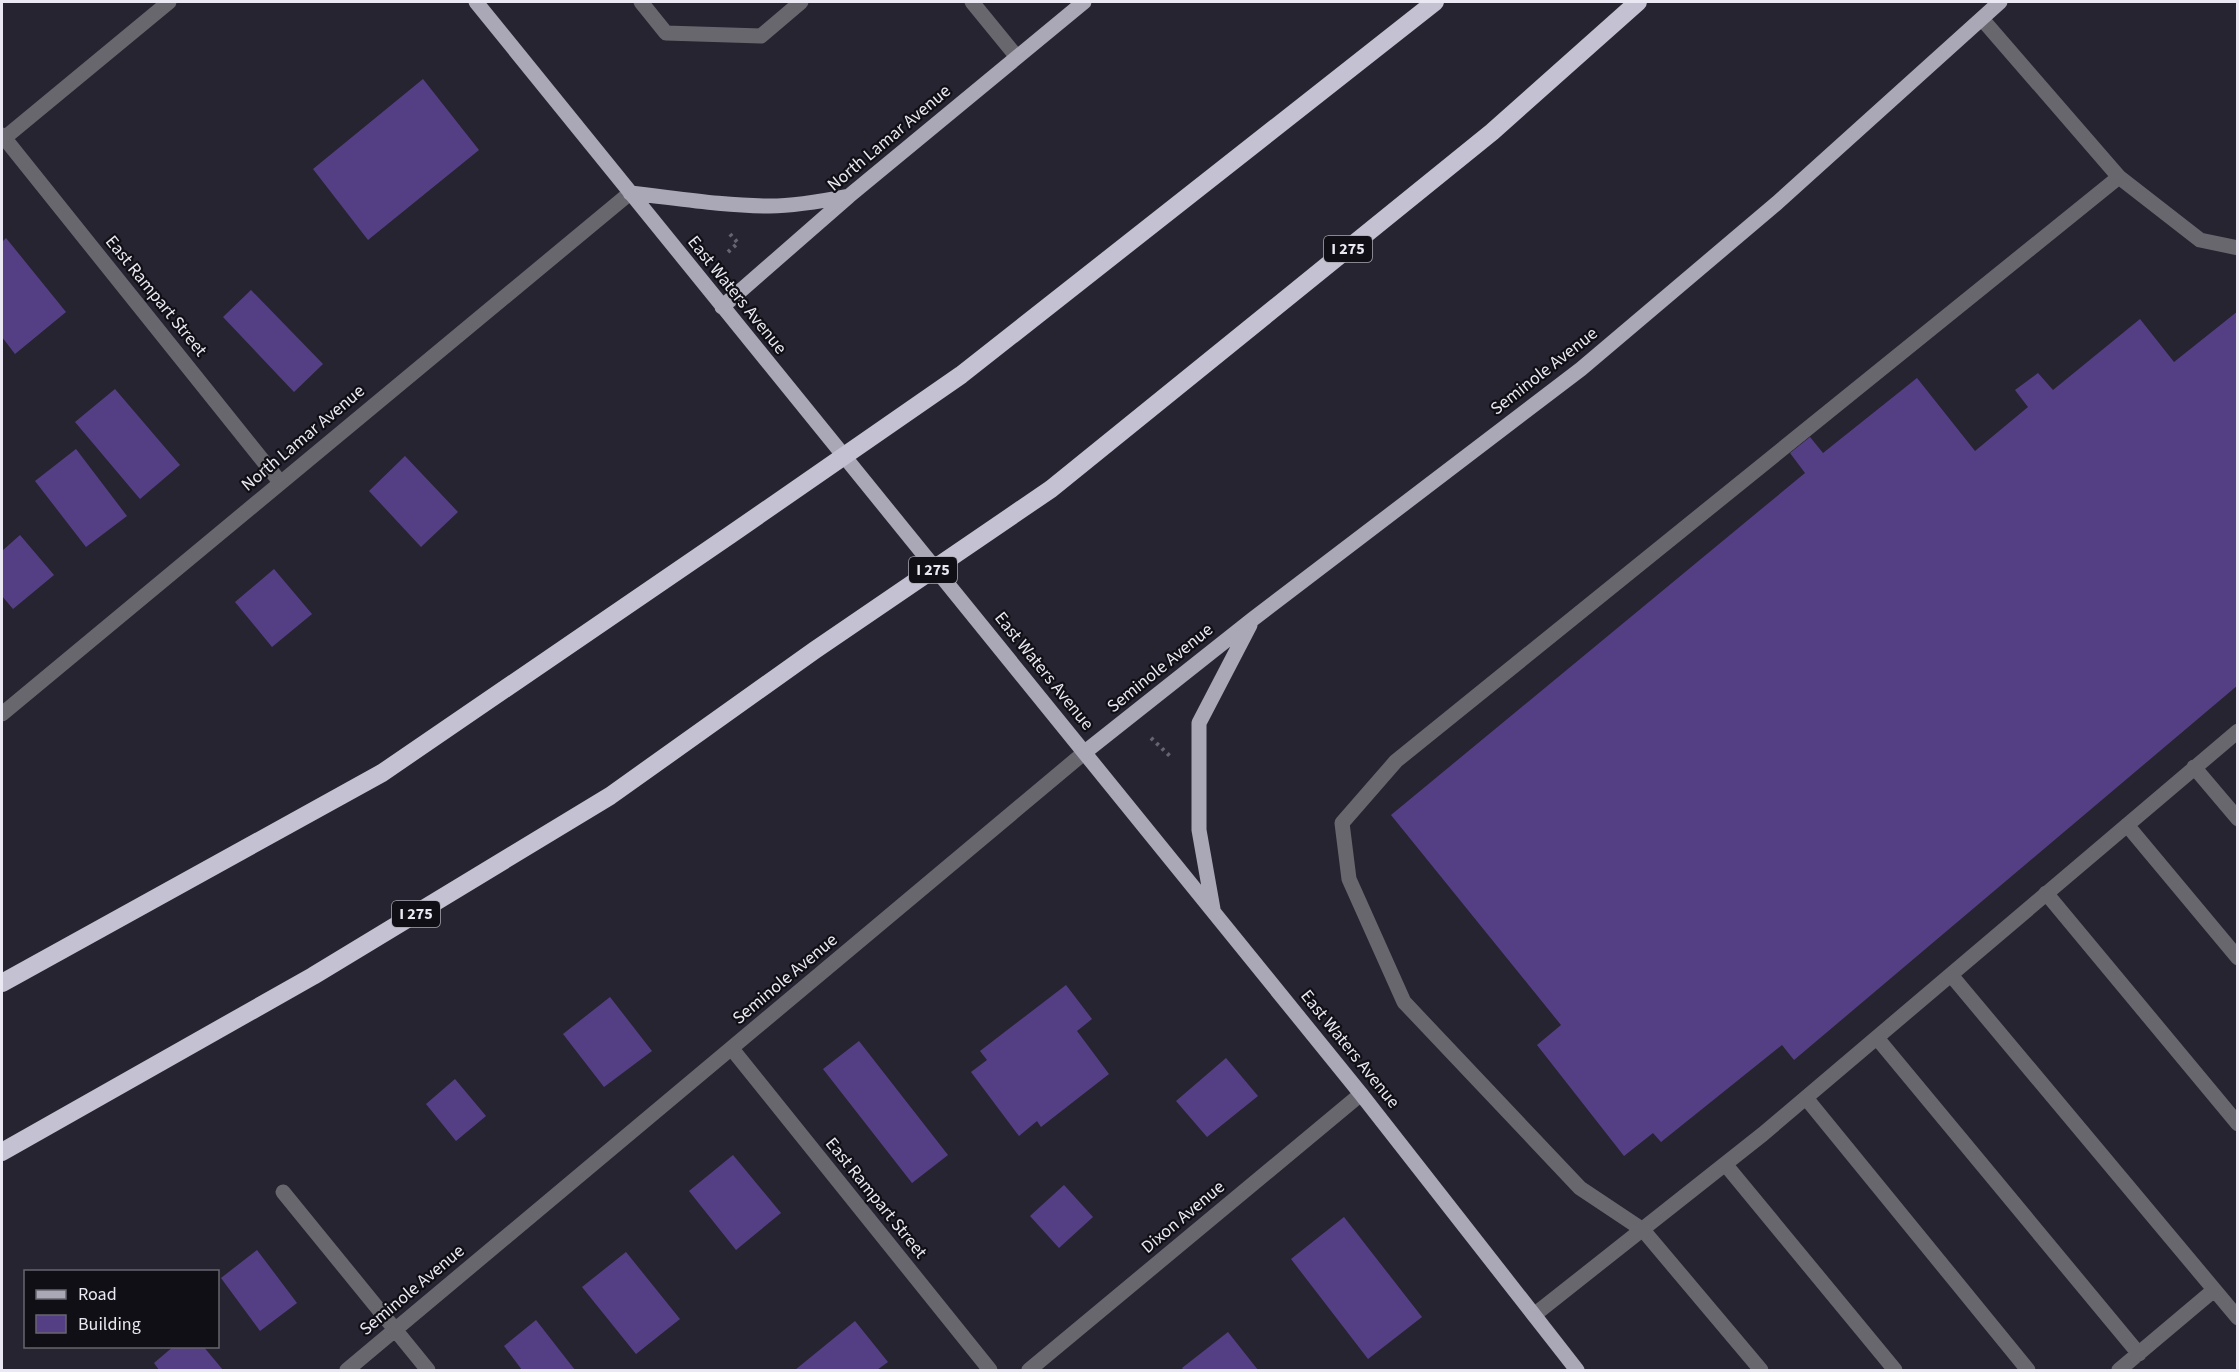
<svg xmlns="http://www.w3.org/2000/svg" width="2239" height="1372" font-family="'Source Sans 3',sans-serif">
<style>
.building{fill:#543f85}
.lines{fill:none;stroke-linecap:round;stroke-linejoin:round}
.path{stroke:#666470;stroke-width:4;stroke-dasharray:3 4.5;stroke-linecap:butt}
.minor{stroke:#68676e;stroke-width:15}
.major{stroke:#aaa7b7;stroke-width:15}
.highway{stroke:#c4c1d3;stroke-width:18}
.labels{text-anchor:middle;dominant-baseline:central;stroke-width:4.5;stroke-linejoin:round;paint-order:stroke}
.shield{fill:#100f15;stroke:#a9a7b0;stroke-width:1.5}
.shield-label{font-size:16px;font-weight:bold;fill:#eae8f2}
.street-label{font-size:18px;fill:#eae8f2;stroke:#100f15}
</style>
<rect width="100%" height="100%" fill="#272432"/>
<path class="building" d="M423,79L479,150L368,240L313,169Z
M6,238L66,312L15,354L2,337V242Z
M251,290L323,364L294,392L223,317Z
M2238,311V685L1794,1060L1782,1045L1661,1142L1653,1133L1624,1156L1537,1045L1561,1025L1391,815L1805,473L1790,453L1810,437L1823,453L1917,378L1975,451L2028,407L2015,390L2038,373L2053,390L2140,319L2174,362Z
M115,389L180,465L140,499L75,422Z
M76,449L127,516L86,547L35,481Z
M405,456L458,512L421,547L369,491Z
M20,535L54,575L13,609L2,596V551Z
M274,569L312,614L272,647L235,602Z
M1066,985L1092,1019L1077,1031L1109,1074L1041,1127L1037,1121L1019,1136L971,1072L987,1060L980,1051Z
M610,997L652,1051L604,1087L563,1034Z
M859,1041L948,1155L912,1183L823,1069Z
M1226,1058L1258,1096L1207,1137L1176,1101Z
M455,1079L486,1116L456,1141L426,1104Z
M733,1155L781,1213L736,1250L689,1191Z
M1064,1185L1093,1217L1059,1248L1030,1216Z
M1344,1217L1422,1317L1368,1359L1291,1259Z
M257,1250L297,1303L260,1331L221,1278Z
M626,1252L680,1319L636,1354L582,1287Z
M536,1320L575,1370H522L504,1346Z
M855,1321L888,1362L877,1370H795Z
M1228,1332L1258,1370H1184L1182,1368Z
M174,1346H203L223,1370H159L154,1363Z"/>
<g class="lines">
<path class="path" d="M728,252L738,243L729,233
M1151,738L1172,758"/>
<path class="minor" d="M641,2L666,33L761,36L801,2
M972,2L1017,57
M2,135L280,482
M2,140L169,2
M2119,177L2200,240L2238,248
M2,714L630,193
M2194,767L2238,819
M2127,825L2238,958
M2046,893L2238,1124
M1951,975L2238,1318
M1877,1038L2139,1354
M732,1049L990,1370
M1806,1098L2028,1370
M1725,1164L1895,1370
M283,1192L428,1370
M1534,1315L1763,1134L2238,731
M347,1370L1085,752
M1029,1370L1361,1094
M1761,1370L1643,1230L1580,1188L1404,1002L1349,879L1342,823L1396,761L2119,177L1982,19
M2119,1370L2214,1290"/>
<path class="major" d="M476,2L1361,1094L1577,1370
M630,193C676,198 723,206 770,206C796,206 823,201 849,196
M722,307L849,196L1084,2
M1085,752L1253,619L1581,369L1777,203L2000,2
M1213,909L1199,830V723L1250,625"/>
<path class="highway" d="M2,983L382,773L730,535L961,375L1435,2
M2,1152L313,976L610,796L815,650L1051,489L1492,132L1638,2"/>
</g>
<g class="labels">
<g class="shield">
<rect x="1324" y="236" width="48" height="26" rx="4.5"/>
<rect x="909" y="557" width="48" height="26" rx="4.5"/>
<rect x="392" y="901" width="48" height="26" rx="4.5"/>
</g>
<g class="shield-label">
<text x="1348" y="249">I 275</text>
<text x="933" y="570">I 275</text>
<text x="416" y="914">I 275</text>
</g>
<g class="street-label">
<text transform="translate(889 138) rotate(-40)">North Lamar Avenue</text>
<text transform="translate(737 295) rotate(51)">East Waters Avenue</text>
<text transform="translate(156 296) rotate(51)">East Rampart Street</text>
<text transform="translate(1544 371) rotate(-38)">Seminole Avenue</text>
<text transform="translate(303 438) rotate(-40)">North Lamar Avenue</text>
<text transform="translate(1160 668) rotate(-39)">Seminole Avenue</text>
<text transform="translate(1044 671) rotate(51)">East Waters Avenue</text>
<text transform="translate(785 979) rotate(-40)">Seminole Avenue</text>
<text transform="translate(1350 1049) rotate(51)">East Waters Avenue</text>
<text transform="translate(876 1198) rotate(51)">East Rampart Street</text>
<text transform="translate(1183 1217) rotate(-40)">Dixon Avenue</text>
<text transform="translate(412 1290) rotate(-40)">Seminole Avenue</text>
</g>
</g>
<rect width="2239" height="1372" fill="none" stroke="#eae8f2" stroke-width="6"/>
<rect x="24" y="1270" width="195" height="78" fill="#100f15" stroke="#67666d" stroke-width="1.5"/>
<rect x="36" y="1290" width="30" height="9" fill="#aaa7b7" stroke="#67666d" stroke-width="1.5"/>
<text x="78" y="1300" font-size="18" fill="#eae8f2">Road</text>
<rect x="36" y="1315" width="30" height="18" fill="#543f85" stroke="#67666d" stroke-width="1.5"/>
<text x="78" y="1330" font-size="18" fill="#eae8f2">Building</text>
</svg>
